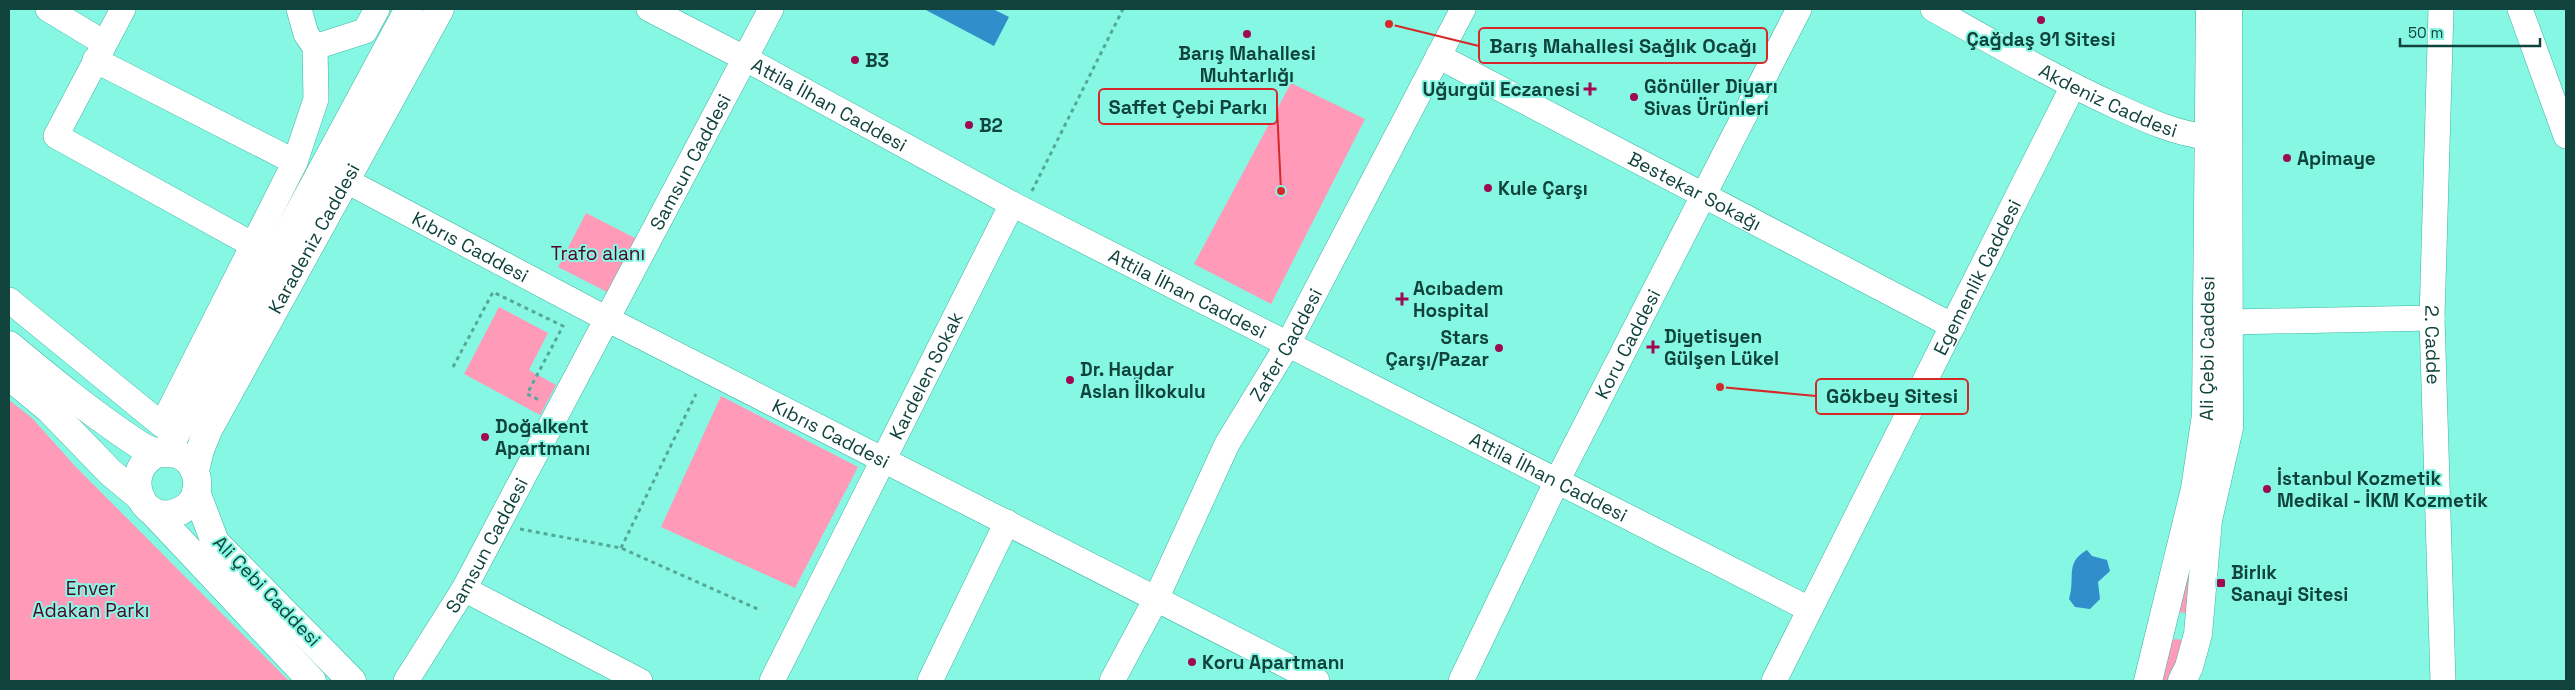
<svg xmlns="http://www.w3.org/2000/svg" width="2575" height="690" font-family="'Space Grotesk',sans-serif">
<style>
.green{fill:#ff9bb9}
.water{fill:#308fca}
.lines{fill:none;stroke-linecap:round;stroke-linejoin:round}
.minor-casing{stroke:#3db4a2;stroke-width:26}
.major-casing{stroke:#3db4a2;stroke-width:29}
.path{stroke:#53a89a;stroke-width:3;stroke-dasharray:4 4;stroke-linecap:butt}
.minor{stroke:#fff;stroke-width:25}
.major{stroke:#fff;stroke-width:28}
.poi-dot{fill:#9f0952;stroke:#86f7e3;stroke-width:2}
.labels{text-anchor:middle;dominant-baseline:central;stroke-width:4;stroke-linejoin:round;paint-order:stroke}
.poi-label{font-size:19px;font-weight:bold;fill:#10433b;stroke:#86f7e3;text-anchor:start}
.street-label{font-size:19px;fill:#10433b;stroke:#86f7e3}
.park-label{font-size:19px;fill:#520427;stroke:#86f7e3}
.leader{fill:none;stroke:#d62828;stroke-width:2}
.callout-dot{fill:#d62828;stroke:#86f7e3;stroke-width:2}
.callout{fill:#86f7e3;stroke:#d62828;stroke-width:2}
.callout-label{font-size:20px;text-anchor:middle;font-weight:bold;fill:#10433b}
</style>
<rect width="100%" height="100%" fill="#86f7e3"/>
<path class="green" d="M1291,83L1365,119L1271,304L1194,264Z
M586,213L637,239L609,293L558,267Z
M499,307L548,333L529,370L556,385L540,415L464,374Z
M721,396L858,467L795,588L661,527Z
M9,400L32,418L75,466L289,681H9Z
M2197,522L2190,568L2188,614L2177,611Z
M2175,639L2184,640L2173,681H2160L2170,642Z"/>
<path class="water" d="M924,9H993L1009,17L994,46Z
M2087,550L2092,556L2107,560L2110,571L2098,582L2100,599L2090,609L2075,607L2069,599C2076,577 2064,563 2087,550Z"/>
<g class="lines">
<g class="minor-casing">
<g id="minor">
<path d="M48,9L104,43"/>
<path d="M123,9L56,136L253,245"/>
<path id="s1" d="M649,9L746,59L1012,204L1809,609"/>
<path id="s2" d="M1933,9C1994,43 2054,78 2118,107C2146,120 2177,134 2208,137"/>
<path id="s3" d="M2441,9L2432,318L2443,681"/>
<path d="M2520,9L2566,136"/>
<path d="M315,47L365,31L377,9"/>
<path id="s4" d="M1438,56L1953,326"/>
<path d="M95,60L295,162"/>
<path id="s5" d="M345,180L605,318L1317,681"/>
<path d="M9,300L162,425L295,162L316,99L315,47L306,34L299,9"/>
<path d="M2230,322L2432,318"/>
<path d="M464,589L640,681"/>
<path id="s6" d="M406,681L464,589L771,9"/>
<path id="s7" d="M772,681L1012,204"/>
<path d="M930,681L1007,522"/>
<path id="s8" d="M1112,681L1156,599L1227,444L1288,344L1463,9"/>
<path id="s9" d="M1461,681L1557,481L1799,9"/>
<path id="s10" d="M1774,681L2073,86"/>
</g>
</g>
<g class="major-casing">
<g id="major">
<path d="M9,345C50,379 91,413 135,442C142,447 152,452 160,453C172,453 182,453 190,463C202,479 199,503 180,511C140,530 119,468 159,453"/>
<path d="M9,376L49,409L110,472L141,498"/>
<path d="M166,451L179,428L196,404L409,9"/>
<path id="s11" d="M195,470L200,450L208,430L440,9"/>
<path d="M196,492L215,542L352,681"/>
<path d="M151,510L312,681"/>
<path id="s12" d="M2148,681L2195,489L2206,415L2210,9"/>
<path d="M2182,681L2189,667L2198,634L2208,520L2229,428L2228,9"/>
</g>
</g>
<path class="path" d="M1032,191L1123,9
M453,367L493,292L563,326L527,394L541,401
M520,529L621,548L760,610
M621,548L696,394"/>
<use href="#minor" class="minor"/>
<use href="#major" class="major"/>
</g>
<g class="poi-dot">
<circle cx="2041" cy="20" r="5"/>
<circle cx="1247" cy="34" r="5"/>
<circle cx="855" cy="60" r="5"/>
<path d="M1587.5 81.5h5v5h5v5h-5v5h-5v-5h-5v-5h5z"/>
<circle cx="1634" cy="97" r="5"/>
<circle cx="969" cy="125" r="5"/>
<circle cx="2287" cy="158" r="5"/>
<circle cx="1488" cy="188" r="5"/>
<path d="M1399.5 291.5h5v5h5v5h-5v5h-5v-5h-5v-5h5z"/>
<path d="M1650.5 339.5h5v5h5v5h-5v5h-5v-5h-5v-5h5z"/>
<circle cx="1499" cy="348" r="5"/>
<circle cx="1070" cy="380" r="5"/>
<circle cx="485" cy="437" r="5"/>
<circle cx="2267" cy="489" r="5"/>
<rect x="2216" y="578" width="10" height="10" rx="2.5"/>
<circle cx="1192" cy="662" r="5"/>
</g>
<g class="labels">
<g class="poi-label">
<text x="2041" y="39" text-anchor="middle">Çağdaş 91 Sitesi</text>
<text x="1247" y="53" text-anchor="middle">Barış Mahallesi<tspan x="1247" dy="22">Muhtarlığı</tspan></text>
<text x="865" y="60">B3</text>
<text x="1644" y="86">Gönüller Diyarı<tspan x="1644" dy="22">Sivas Ürünleri</tspan></text>
<text x="1580" y="89" text-anchor="end">Uğurgül Eczanesi</text>
<text x="979" y="125">B2</text>
<text x="2297" y="158">Apimaye</text>
<text x="1498" y="188">Kule Çarşı</text>
<text x="1413" y="288">Acıbadem<tspan x="1413" dy="22">Hospital</tspan></text>
<text x="1664" y="336">Diyetisyen<tspan x="1664" dy="22">Gülşen Lükel</tspan></text>
<text x="1489" y="337" text-anchor="end">Stars<tspan x="1489" dy="22">Çarşı/Pazar</tspan></text>
<text x="1080" y="369">Dr. Haydar<tspan x="1080" dy="22">Aslan İlkokulu</tspan></text>
<text x="495" y="426">Doğalkent<tspan x="495" dy="22">Apartmanı</tspan></text>
<text x="2277" y="478">İstanbul Kozmetik<tspan x="2277" dy="22">Medikal - İKM Kozmetik</tspan></text>
<text x="2231" y="572">Birlık<tspan x="2231" dy="22">Sanayi Sitesi</tspan></text>
<text x="1202" y="662">Koru Apartmanı</text>
</g>
<g class="street-label">
<text stroke="none"><textPath href="#s2" startOffset="198">Akdeniz Caddesi</textPath></text>
<text stroke="none"><textPath href="#s1" startOffset="204">Attila İlhan Caddesi</textPath></text>
<text stroke="none"><textPath href="#s6" startOffset="592">Samsun Caddesi</textPath></text>
<text stroke="none"><textPath href="#s4" startOffset="290">Bestekar Sokağı</textPath></text>
<text stroke="none"><textPath href="#s11" startOffset="261">Karadeniz Caddesi</textPath></text>
<text stroke="none"><textPath href="#s5" startOffset="142">Kıbrıs Caddesi</textPath></text>
<text stroke="none"><textPath href="#s10" startOffset="452">Egemenlik Caddesi</textPath></text>
<text stroke="none"><textPath href="#s1" startOffset="609">Attila İlhan Caddesi</textPath></text>
<text stroke="none"><textPath href="#s8" startOffset="379">Zafer Caddesi</textPath></text>
<text stroke="none"><textPath href="#s9" startOffset="376">Koru Caddesi</textPath></text>
<text stroke="none"><textPath href="#s3" startOffset="336">2. Cadde</textPath></text>
<text stroke="none"><textPath href="#s12" startOffset="339">Ali Çebi Caddesi</textPath></text>
<text stroke="none"><textPath href="#s7" startOffset="342">Kardelen Sokak</textPath></text>
<text stroke="none"><textPath href="#s5" startOffset="548">Kıbrıs Caddesi</textPath></text>
<text stroke="none"><textPath href="#s1" startOffset="1014">Attila İlhan Caddesi</textPath></text>
<text stroke="none"><textPath href="#s6" startOffset="158">Samsun Caddesi</textPath></text>
<text transform="translate(267 591) rotate(46)">Ali Çebi Caddesi</text>
</g>
<g class="park-label">
<text x="598" y="253">Trafo alanı</text>
<text x="91" y="588">Enver<tspan x="91" dy="22">Adakan Parkı</tspan></text>
</g>
</g>
<path class="leader" d="M1389 24L1479 46M1281 191L1277 107M1720 387L1816 396"/>
<g class="callout-dot">
<circle cx="1389" cy="24" r="5"/>
<circle cx="1281" cy="191" r="5"/>
<circle cx="1720" cy="387" r="5"/>
</g>
<g class="callout">
<rect x="1479" y="28" width="288" height="35" rx="5"/>
<rect x="1099" y="89" width="178" height="35" rx="5"/>
<rect x="1816" y="379" width="152" height="35" rx="5"/>
</g>
<g class="callout-label">
<text x="1623" y="53">Barış Mahallesi Sağlık Ocağı</text>
<text x="1188" y="114">Saffet Çebi Parkı</text>
<text x="1892" y="403">Gökbey Sitesi</text>
</g>
<rect width="2575" height="690" fill="none" stroke="#10433b" stroke-width="20"/>
<path d="M2400 38v8h140v-8" fill="none" stroke="#10433b" stroke-width="2.5"/>
<text x="2408" y="38" font-size="15" fill="#10433b" stroke="#86f7e3" stroke-width="4" paint-order="stroke">50 m</text>
</svg>
